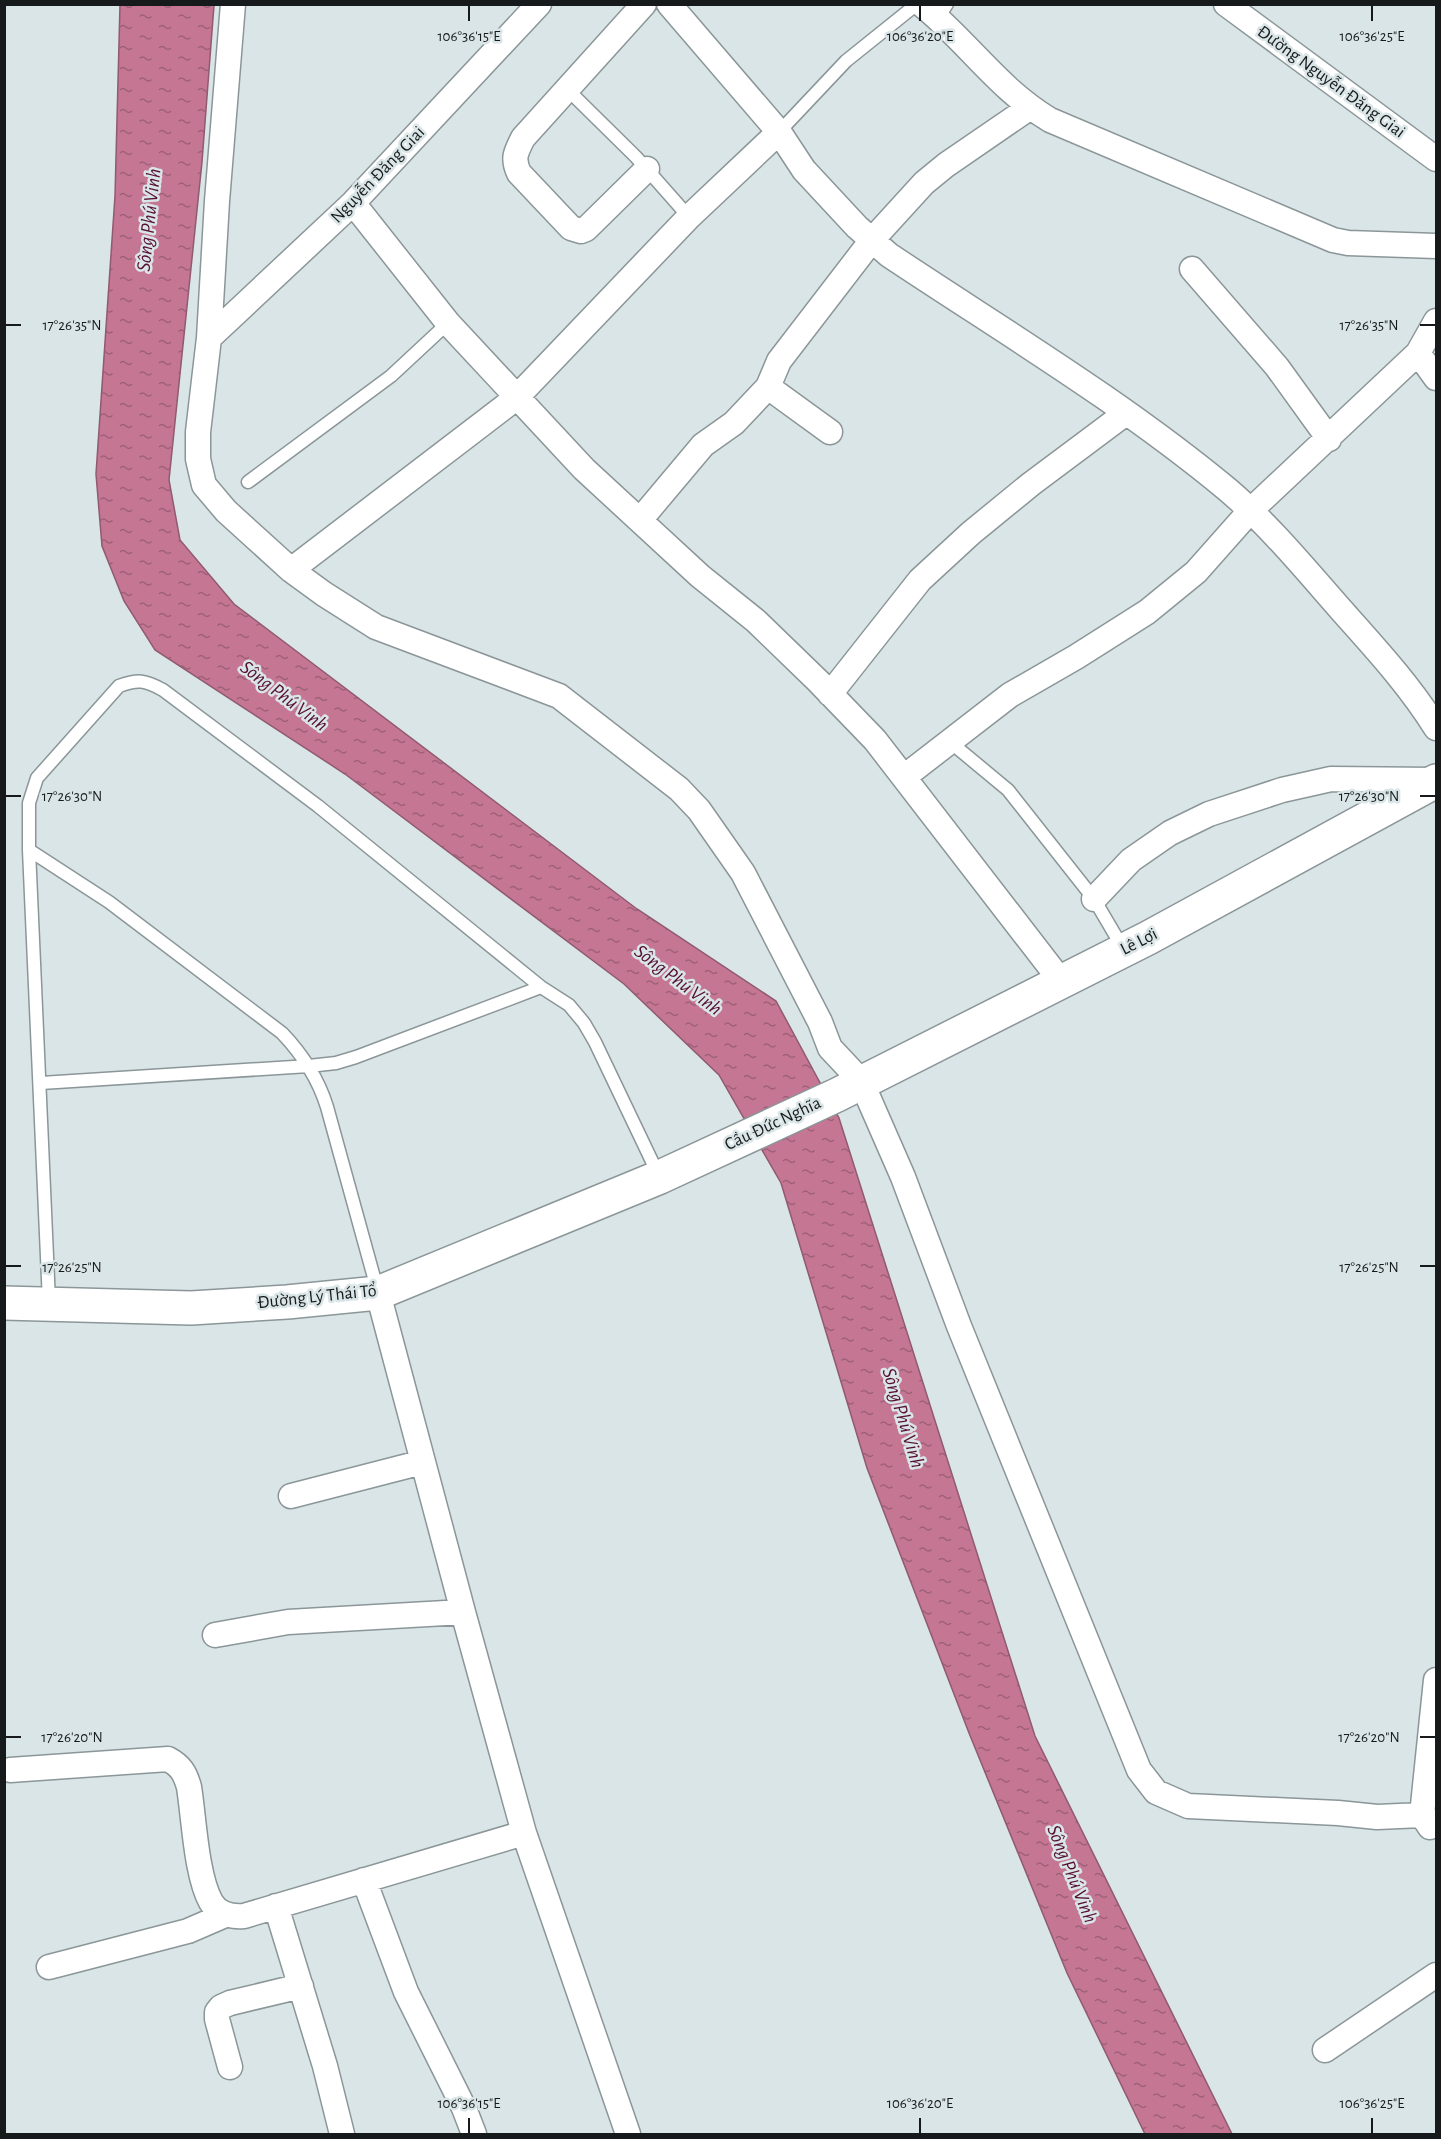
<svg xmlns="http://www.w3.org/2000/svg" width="1441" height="2139" font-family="'Alegreya Sans',sans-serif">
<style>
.water{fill:url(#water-ripples);stroke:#905a6f;stroke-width:1.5}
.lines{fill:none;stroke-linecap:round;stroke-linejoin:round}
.service-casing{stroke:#8b9698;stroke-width:15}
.minor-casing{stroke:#8b9698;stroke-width:27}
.secondary-casing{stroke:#8b9698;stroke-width:36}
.service{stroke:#fff;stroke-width:12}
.minor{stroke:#fff;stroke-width:24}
.secondary{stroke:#fff;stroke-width:33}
.ticks{fill:none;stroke:#161a1b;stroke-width:2}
.labels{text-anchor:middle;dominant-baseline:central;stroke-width:5;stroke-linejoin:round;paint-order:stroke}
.street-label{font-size:18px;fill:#161a1b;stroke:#dae5e8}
.water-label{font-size:20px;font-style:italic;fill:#560e31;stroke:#dae5e8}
.ticks-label{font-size:15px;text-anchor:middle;fill:#161a1b;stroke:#dae5e8;stroke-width:5;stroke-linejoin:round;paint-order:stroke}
</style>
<defs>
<pattern id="water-ripples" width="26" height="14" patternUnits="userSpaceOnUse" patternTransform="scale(1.5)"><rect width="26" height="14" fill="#c47693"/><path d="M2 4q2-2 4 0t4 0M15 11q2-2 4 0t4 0" fill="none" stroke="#9e6077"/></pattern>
</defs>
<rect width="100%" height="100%" fill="#dae5e8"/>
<path class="water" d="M120,5H214L202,162L169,480L180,540L234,604L637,909L776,1001L839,1118L1035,1736L1232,2134H1145L1067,1973L969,1733L867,1468L781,1183L719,1075L624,984L345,774L155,650L124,601L102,546L96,474L115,196Z"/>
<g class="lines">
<g class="service-casing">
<path id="service" d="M938,18L947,4
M567,89L636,157L689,217
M779,132L846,61L917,4
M248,482L391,376L448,323
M949,741L1008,790L1094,899L1124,950
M29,850L109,902L282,1033C303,1055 318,1078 327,1107L378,1292
M41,1083L309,1066L336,1063L356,1057L541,987
M49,1302L29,850V803L37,778L119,686C138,679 145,680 163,690L318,806L541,987L569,1005L584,1023L595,1042L659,1176"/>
</g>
<g class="minor-casing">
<path id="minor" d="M233,4L217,201L209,338L198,432V459L204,485L226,511L291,570L324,594L376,627L559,696L679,789L699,810L743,873L820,1022L830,1048L861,1081L903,1177L959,1326L1139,1770L1156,1792L1188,1806L1338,1813L1377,1817L1422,1815L1436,1826
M644,4L523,138C516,152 512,158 519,173L571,228L581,231L586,229L647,169
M669,4L779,132L804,170L857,227L889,255C1003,331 1122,402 1228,490C1270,526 1306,570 1343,612C1376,649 1410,686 1436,728
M921,4C967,41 998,89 1050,120L1333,240L1348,243L1436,246
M1226,4L1436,159
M353,203L448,323L584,469L700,576L756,621L818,681L875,740L1061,981
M1192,269L1277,367L1329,439
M209,338L353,203L539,4
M1418,353L1436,378
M768,387L830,432
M640,520L703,445L734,423L768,387L779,361L872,240L924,183L946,165L1029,108
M291,570L516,398L689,217L779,132
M830,694L920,580L971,533L1031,484L1126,413
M904,777L1010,695L1076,657L1147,612L1196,572L1250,511L1418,353L1436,321
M1094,899L1131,860L1170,833L1209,814L1282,790L1331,779L1435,780
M378,1293L463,1612L524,1833L628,2134
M291,1496L423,1462
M215,1635L288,1622L463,1612
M10,1770L168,1759C181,1766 185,1773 189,1787C194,1818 196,1875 211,1902C218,1914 231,1917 244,1916L524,1833
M1430,1827L1422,1815L1436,1680
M364,1880L406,1992L464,2108L474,2134
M276,1906L325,2066L342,2134
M49,1967L188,1931L225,1915
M1325,2050L1436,1975
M230,2067L217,2019V2012L221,2007L230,2003L301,1986"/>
</g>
<g class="secondary-casing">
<path id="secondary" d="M4,1303L191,1308L287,1302L378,1293L660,1177L837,1095L1148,938L1436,781"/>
</g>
<use href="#service" class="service"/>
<use href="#minor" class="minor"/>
<use href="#secondary" class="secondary"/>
</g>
<path class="ticks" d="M469,6V21M920,6V21M1372,6V21M6,325H21M1420,325H1435M6,796H21M1420,796H1435M6,1266H21M1420,1266H1435M6,1737H21M1420,1737H1435M469,2118V2133M920,2118V2133M1372,2118V2133"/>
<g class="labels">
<g class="street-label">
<text transform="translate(1331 82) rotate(36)">Đường Nguyễn Đăng Giai</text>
<text transform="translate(378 175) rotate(-46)">Nguyễn Đăng Giai</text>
<text transform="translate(1139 942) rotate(-27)">Lê Lợi</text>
<text transform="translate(773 1124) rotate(-25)">Cầu Đức Nghĩa</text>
<text transform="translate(317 1297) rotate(-6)">Đường Lý Thái Tổ</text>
</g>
<g class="water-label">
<text transform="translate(149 220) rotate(-84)">Sông Phú Vinh</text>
<text transform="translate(284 696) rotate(37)">Sông Phú Vinh</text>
<text transform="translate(678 980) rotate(37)">Sông Phú Vinh</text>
<text transform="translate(903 1418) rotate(73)">Sông Phú Vinh</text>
<text transform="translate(1072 1874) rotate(68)">Sông Phú Vinh</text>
</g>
</g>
<g class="ticks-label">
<text x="469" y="41">106°36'15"E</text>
<text x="920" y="41">106°36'20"E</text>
<text x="1372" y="41">106°36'25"E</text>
<text x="72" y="330">17°26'35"N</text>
<text x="1369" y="330">17°26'35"N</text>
<text x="72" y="801">17°26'30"N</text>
<text x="1369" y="801">17°26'30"N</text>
<text x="72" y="1272">17°26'25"N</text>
<text x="1369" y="1272">17°26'25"N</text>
<text x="72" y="1742">17°26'20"N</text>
<text x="1369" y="1742">17°26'20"N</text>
<text x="469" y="2108">106°36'15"E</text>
<text x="920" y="2108">106°36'20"E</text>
<text x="1372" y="2108">106°36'25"E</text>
</g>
<rect width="1441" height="2139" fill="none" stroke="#161a1b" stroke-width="12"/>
</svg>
